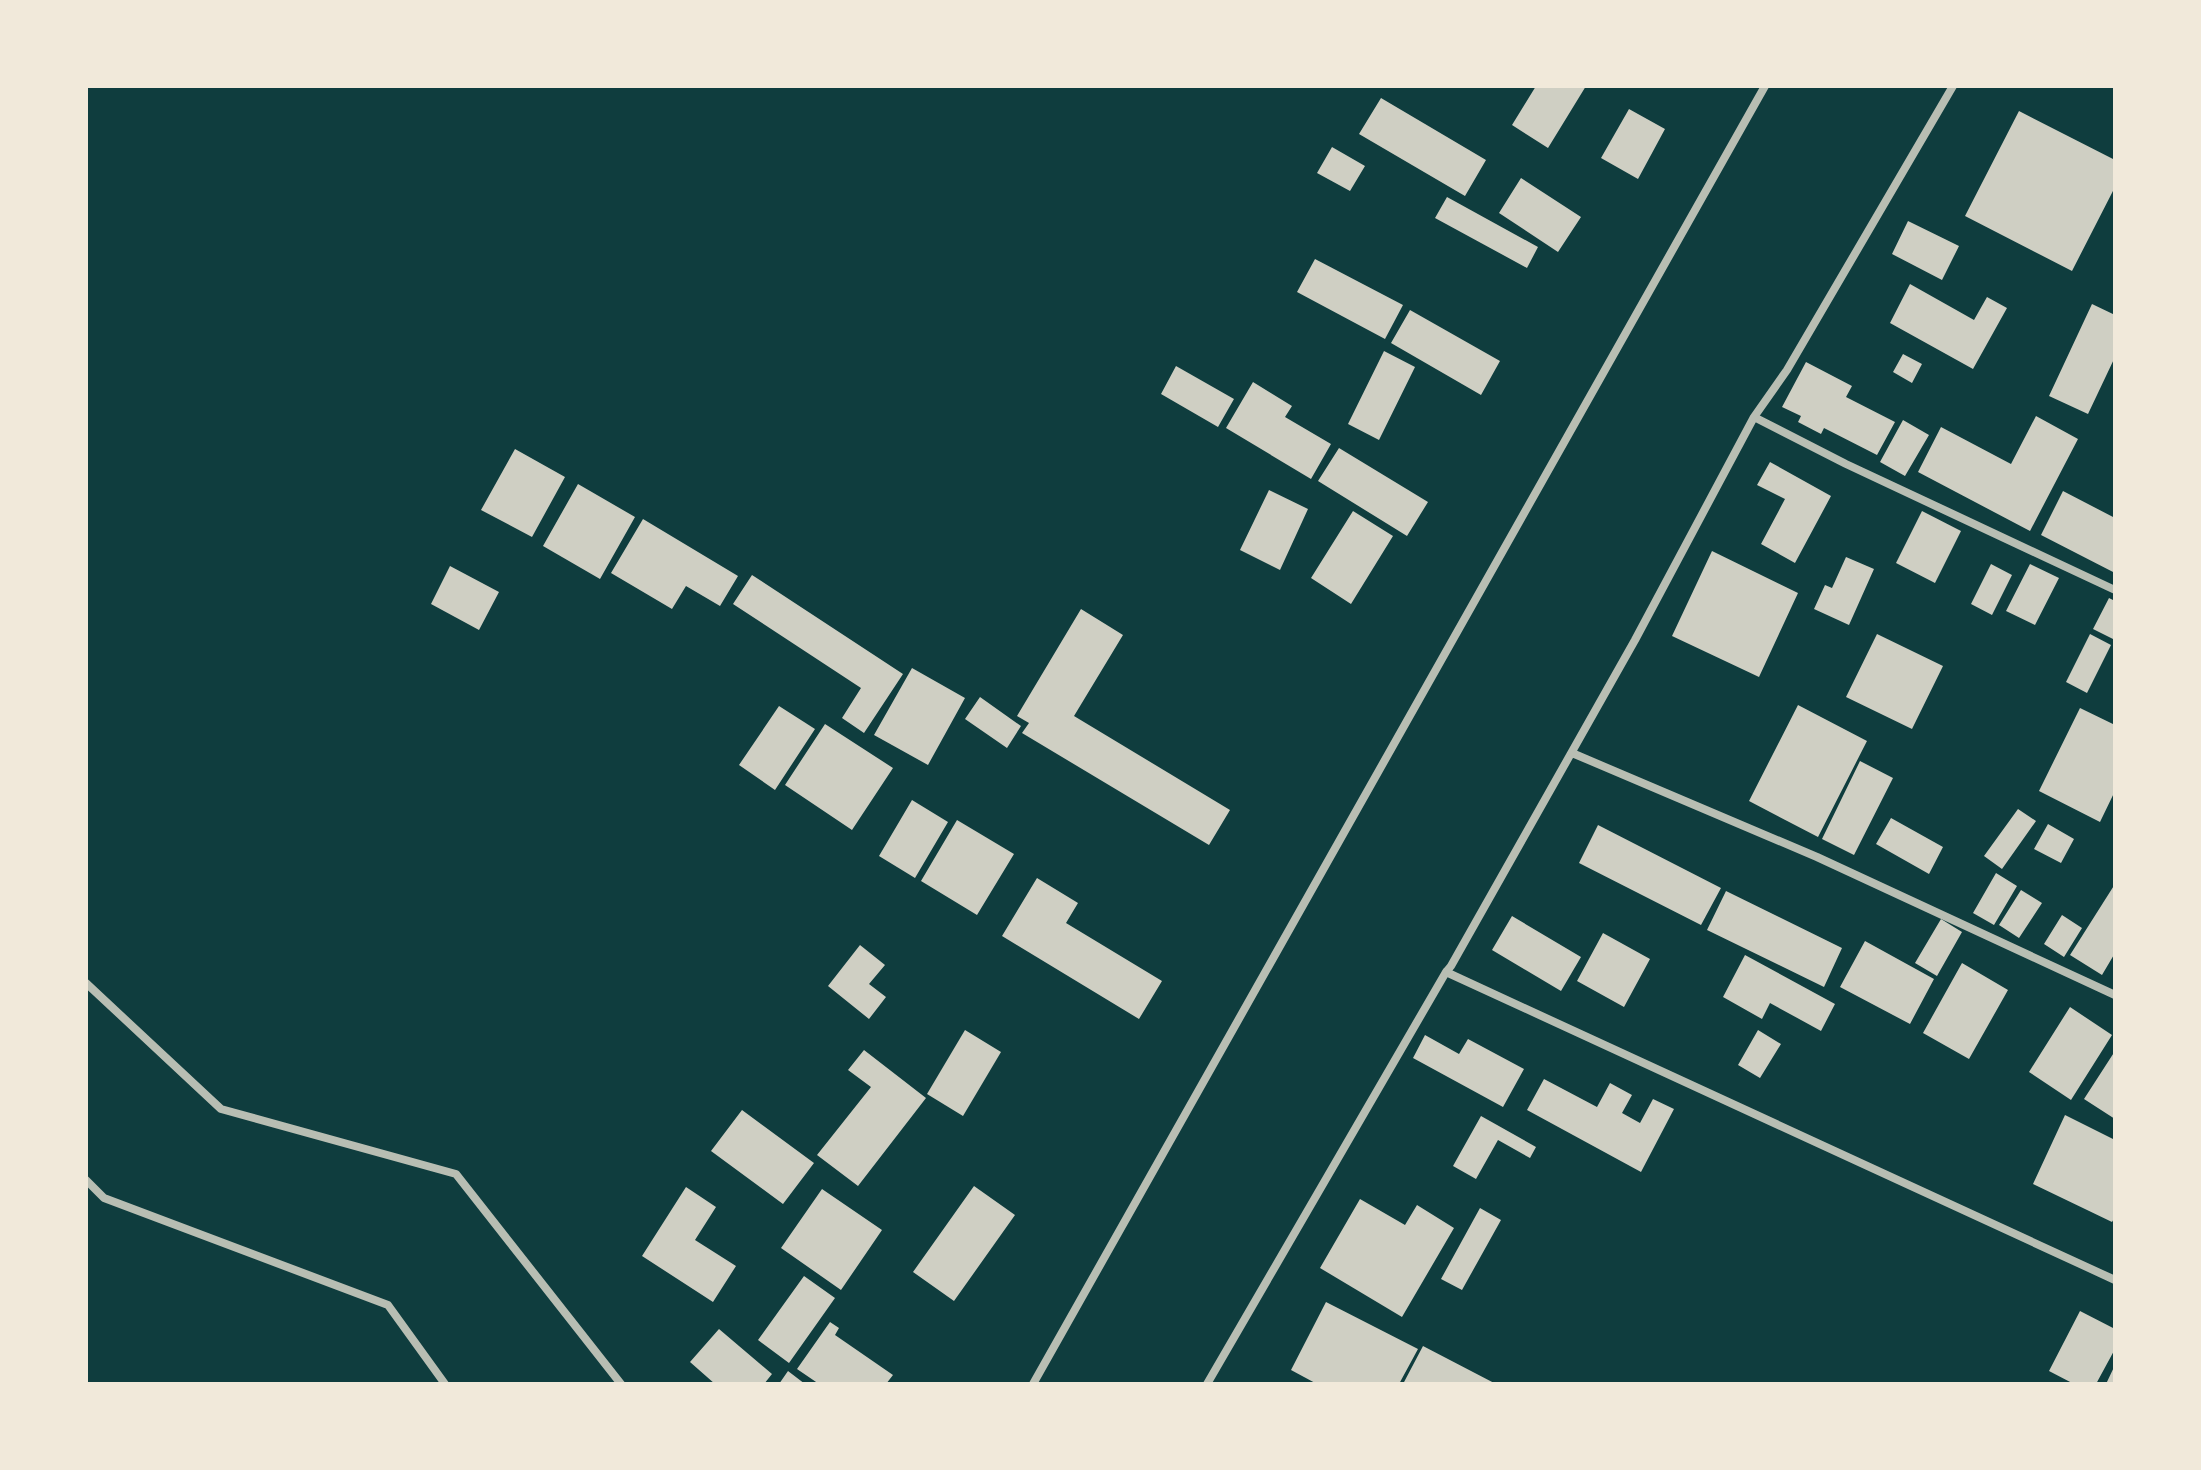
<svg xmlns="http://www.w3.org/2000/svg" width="2201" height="1470" font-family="'IBM Plex Sans',sans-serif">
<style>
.building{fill:#cfcfc3}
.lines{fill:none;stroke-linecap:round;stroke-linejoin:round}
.minor{stroke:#b8beb3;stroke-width:8}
</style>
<rect width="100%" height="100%" fill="#0f3d3e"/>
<path class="building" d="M1536,86H1586L1548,148L1512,125Z
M1381,98L1486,160L1465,196L1359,134Z
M1629,109L1665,129L1638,179L1601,158Z
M2019,111L2115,160V187L2072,271L1965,216Z
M1332,147L1365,166L1350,191L1317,173Z
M1521,178L1581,217L1558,252L1499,213Z
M1447,197L1538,247L1527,268L1435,218Z
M1908,221L1959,246L1942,280L1892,254Z
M1315,259L1403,305L1385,339L1297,292Z
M1910,284L1974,320L1987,297L2007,308L1973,369L1890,323Z
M2092,304L2115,315V357L2088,414L2049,396Z
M1410,310L1500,361L1481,395L1391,343Z
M1384,351L1415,367L1379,440L1348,424Z
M1903,354L1922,364L1912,383L1893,372Z
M1806,362L1852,386L1846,397L1895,422L1877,455L1824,428L1821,434L1798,422L1801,416L1782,407Z
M1176,366L1234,399L1218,427L1161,394Z
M1253,382L1292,406L1285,417L1331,444L1311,479L1226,428Z
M2036,416L2078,439L2030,531L1918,472L1941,427L2011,464Z
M1903,420L1929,435L1905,476L1880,462Z
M1339,448L1428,502L1407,536L1318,481Z
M515,449L565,477L532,537L481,510Z
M1770,462L1831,496L1795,563L1761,544L1785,499L1757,485Z
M578,484L635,517L600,579L543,546Z
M1269,490L1308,509L1280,570L1240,550Z
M2063,491L2115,518V573L2041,535Z
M1353,511L1393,536L1351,604L1311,578Z
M1922,511L1961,531L1935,583L1896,563Z
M643,519L738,576L720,606L686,586L672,609L611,573Z
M1712,551L1798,593L1759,677L1672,636Z
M1846,557L1874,569L1849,625L1814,609L1825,585L1832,588Z
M1991,564L2012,575L1992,615L1971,604Z
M2030,564L2059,578L2035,625L2006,611Z
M450,566L499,592L479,630L431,604Z
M752,575L903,674L864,733L842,718L861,688L733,604Z
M2109,598L2115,601V640L2093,629Z
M1081,609L1123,635L1074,716L1230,810L1209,845L1022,733L1029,723L1017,716Z
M1877,634L1943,666L1912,729L1846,697Z
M2090,634L2111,645L2087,693L2066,682Z
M912,668L965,698L928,765L874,735Z
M980,697L1021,726L1007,748L965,719Z
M1798,705L1867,741L1818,837L1749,801Z
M779,706L815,729L775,790L739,765Z
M2080,708L2115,725V791L2100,822L2039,791Z
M825,724L893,768L852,830L785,785Z
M1860,761L1893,778L1854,855L1822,839Z
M912,800L948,822L915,878L879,856Z
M2018,809L2036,821L2002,869L1984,856Z
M1891,818L1943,847L1929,874L1876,844Z
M957,820L1014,854L977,915L921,881Z
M2048,824L2074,839L2061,863L2034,849Z
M1598,825L1721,888L1701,925L1579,863Z
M1996,873L2017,886L1994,925L1973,913Z
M1037,878L1078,903L1066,923L1162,981L1139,1019L1002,936Z
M2115,884V953L2102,975L2070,955Z
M2021,890L2042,903L2019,938L1999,925Z
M1726,891L1842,948L1824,987L1707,930Z
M2062,915L2082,928L2064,957L2044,944Z
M1512,916L1581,957L1561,991L1492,950Z
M1941,919L1962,932L1937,976L1915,963Z
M1603,933L1650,959L1624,1007L1577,981Z
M1865,941L1934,979L1910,1024L1840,987Z
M860,945L885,965L869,984L886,997L869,1019L828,986Z
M1745,955L1835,1004L1821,1031L1770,1003L1762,1019L1723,997Z
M1962,963L2008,990L1969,1059L1923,1033Z
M2070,1007L2112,1035L2071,1100L2029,1072Z
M965,1030L1001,1052L963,1116L927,1094Z
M1758,1030L1781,1044L1760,1078L1738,1065Z
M1425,1035L1459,1054L1468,1039L1524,1069L1503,1107L1413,1058Z
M864,1050L926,1098L858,1186L817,1155L871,1087L848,1070Z
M2115,1051V1119L2084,1099Z
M1544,1079L1597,1107L1610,1083L1632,1095L1622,1113L1640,1123L1653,1099L1674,1109L1641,1172L1527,1110Z
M742,1110L814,1163L783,1204L711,1151Z
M2065,1115L2115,1140V1217L2112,1222L2033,1184Z
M1481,1116L1536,1147L1530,1158L1498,1140L1476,1179L1453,1166Z
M974,1186L1015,1215L954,1301L913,1272Z
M686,1187L716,1207L695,1240L736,1266L713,1302L642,1256Z
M822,1189L882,1230L841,1290L781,1248Z
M1360,1199L1405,1225L1417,1205L1454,1228L1402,1317L1320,1268Z
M1480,1208L1501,1220L1462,1290L1441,1279Z
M804,1276L835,1298L789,1363L758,1340Z
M1326,1302L1418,1349L1399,1384H1317L1291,1370Z
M2080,1311L2115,1329V1349L2096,1384H2074L2049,1371Z
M830,1322L839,1328L835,1335L893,1375L886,1384H819L797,1369Z
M719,1329L772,1374L764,1384H715L690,1362Z
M1423,1346L1496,1384H1403Z
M2115,1365V1384H2106Z
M788,1371L805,1384H779Z"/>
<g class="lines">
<path class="minor" d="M1754,417L1846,464L2115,590
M1572,753L1817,857L2115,995
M1446,972L2115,1280
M86,983L221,1109L456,1174L621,1384
M86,1180L104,1198L388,1305L445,1384
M1033,1384L1765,86
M1207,1384L1446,972L1451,966L1635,640L1754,417L1787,370L1953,86"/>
</g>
<rect width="2201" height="1470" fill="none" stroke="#f1e9da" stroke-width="176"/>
</svg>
